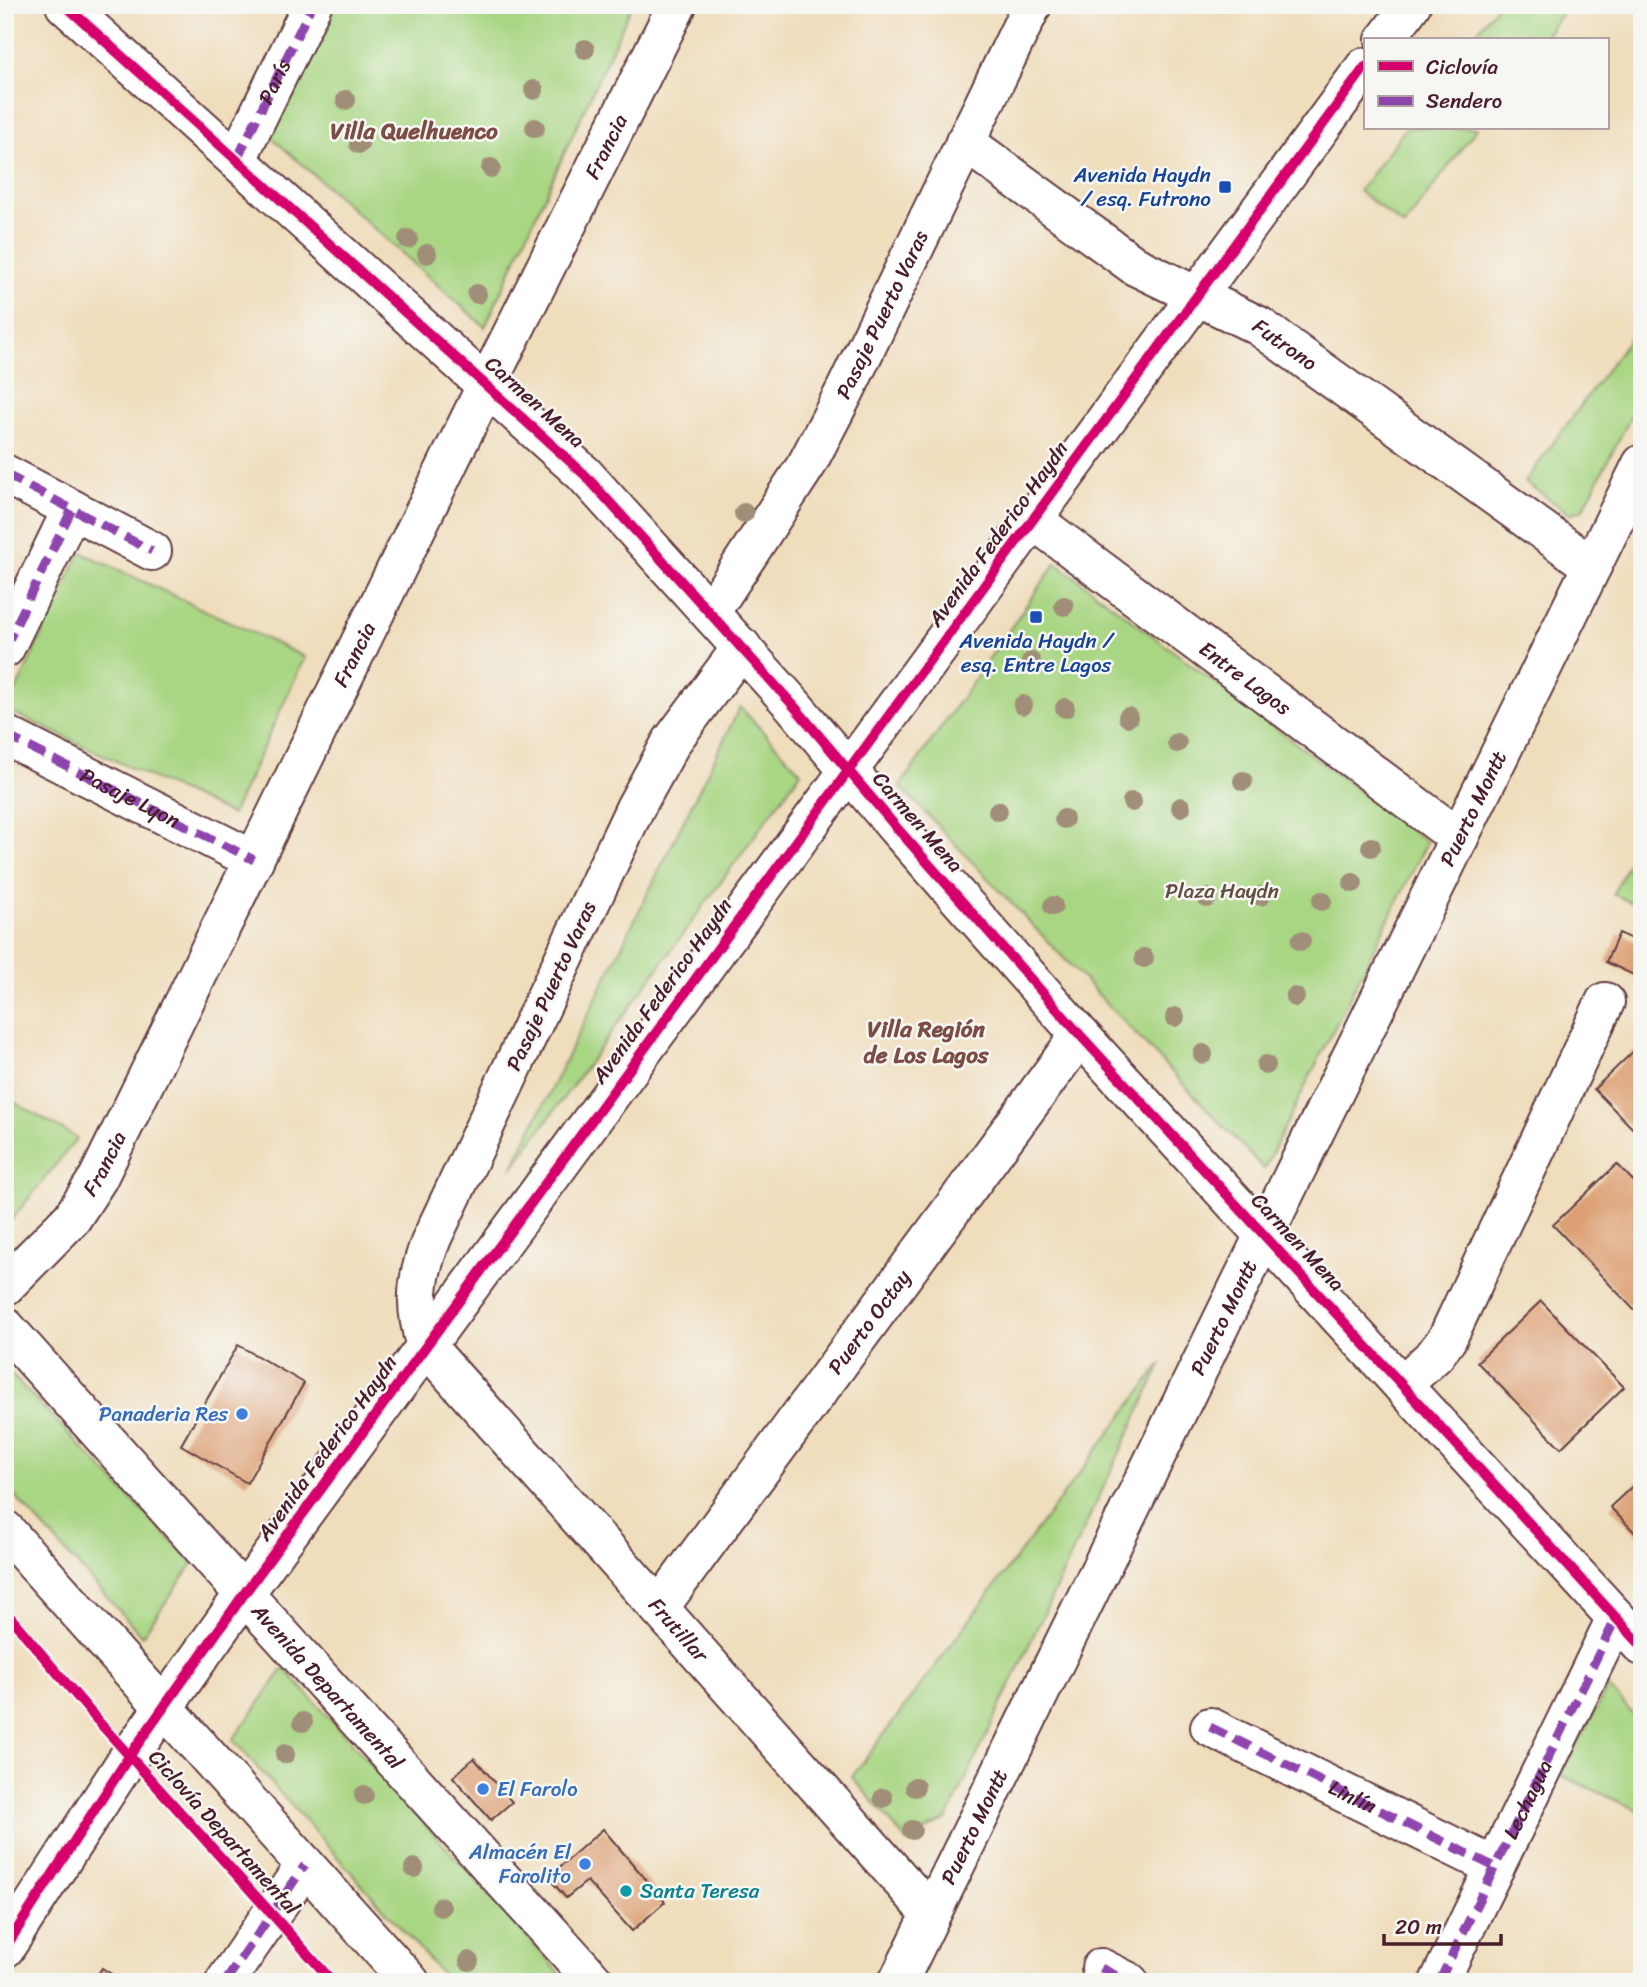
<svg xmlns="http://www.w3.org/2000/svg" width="1647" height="1987" font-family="Sriracha,sans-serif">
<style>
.green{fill:#a9d683;stroke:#7a7a57;stroke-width:2}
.building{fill:#dda075}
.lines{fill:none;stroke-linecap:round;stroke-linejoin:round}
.minor-casing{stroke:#633c41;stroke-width:42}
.major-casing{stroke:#633c41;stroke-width:42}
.minor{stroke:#fff;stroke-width:38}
.major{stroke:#fff;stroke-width:38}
.quiet{stroke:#8e44ad;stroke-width:9;stroke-dasharray:18 9;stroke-linecap:butt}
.cycleway-casing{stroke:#f6f6f2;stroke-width:15}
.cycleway{stroke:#d6006c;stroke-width:10}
.tree{fill:#a18e78}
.transit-dot{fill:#1a4fb4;stroke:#f6f6f2;stroke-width:2.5}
.shop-dot{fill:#3f7fe0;stroke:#f6f6f2;stroke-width:2.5}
.culture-dot{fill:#0f9aa8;stroke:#f6f6f2;stroke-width:2.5}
.labels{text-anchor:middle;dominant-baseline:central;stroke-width:5;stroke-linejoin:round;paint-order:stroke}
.street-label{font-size:21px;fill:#4a1f2b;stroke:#f6f6f2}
.transit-label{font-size:21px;fill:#164399;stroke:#f6f6f2;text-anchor:end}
.park-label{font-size:21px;fill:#624d41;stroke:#f6f6f2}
.shop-label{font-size:21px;fill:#366cbe;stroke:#f6f6f2;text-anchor:end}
.culture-label{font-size:21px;fill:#0d838f;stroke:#f6f6f2;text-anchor:start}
.neighbourhood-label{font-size:23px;font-weight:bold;fill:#7d4c45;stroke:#f6f6f2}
</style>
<rect width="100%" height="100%" fill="#f6f6f2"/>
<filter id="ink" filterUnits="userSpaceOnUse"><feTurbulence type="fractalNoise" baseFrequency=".0143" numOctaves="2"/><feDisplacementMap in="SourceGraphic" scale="14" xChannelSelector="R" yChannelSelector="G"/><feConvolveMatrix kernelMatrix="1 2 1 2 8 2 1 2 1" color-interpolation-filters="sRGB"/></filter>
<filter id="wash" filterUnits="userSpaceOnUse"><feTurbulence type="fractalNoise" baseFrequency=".00686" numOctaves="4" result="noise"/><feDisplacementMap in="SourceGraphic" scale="28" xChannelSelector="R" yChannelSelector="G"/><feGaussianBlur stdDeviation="1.57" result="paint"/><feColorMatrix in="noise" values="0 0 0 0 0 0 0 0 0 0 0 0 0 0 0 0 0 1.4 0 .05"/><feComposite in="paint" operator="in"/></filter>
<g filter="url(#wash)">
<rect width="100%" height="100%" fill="#efddbb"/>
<path class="green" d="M333,5H632L485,327L269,135Z
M1497,5H1568L1542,40H1471Z
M1406,128H1477L1404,226L1359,191Z
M1642,321V395L1583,509L1570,514L1525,482Z
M80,552L305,657L232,815L7,710Z
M1056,563L1427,842L1264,1169L900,786Z
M740,707L801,772L511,1170Z
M1642,835V908L1613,894Z
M5,1097L77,1138L5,1228Z
M1162,1363L947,1819L907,1841L852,1777Z
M5,1368L193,1563L142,1636L5,1485Z
M284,1668L568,1982H449L233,1740Z
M1608,1687L1642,1724V1812L1560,1775Z"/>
<g id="blocks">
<path class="building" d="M1619,933L1642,944V979L1606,962Z
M1642,1043V1138L1594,1089Z
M1617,1164L1642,1190V1307L1636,1312L1553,1225Z
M1541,1301L1624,1387L1561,1448L1477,1362Z
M238,1345L304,1383L247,1483L181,1445Z
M1642,1477V1540L1610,1507Z
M474,1758L512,1802L491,1820L453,1777Z
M603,1829L665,1902L632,1931L587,1881L566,1898L548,1877Z
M102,1968L124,1982H93Z"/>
</g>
</g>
<g filter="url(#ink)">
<use href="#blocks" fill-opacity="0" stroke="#633c41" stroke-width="2"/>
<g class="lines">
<g class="minor-casing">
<g id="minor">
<path d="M65,5L584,474L793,705L896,827L1080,1035L1642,1646"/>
<path d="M1385,40L1411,5"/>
<path id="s1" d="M965,142L1135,266L1259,326L1592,566"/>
<path id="s2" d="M237,159L312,5"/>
<path d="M5,474L152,551"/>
<path id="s3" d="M1032,519L1459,838"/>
<path id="s4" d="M710,613L807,464L845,391L1032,5"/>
<path id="s5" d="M742,647L672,741L635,808L432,1238C416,1277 413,1305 426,1346L931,1914"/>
<path d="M5,648L72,509"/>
<path d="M5,735L254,860"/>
<path id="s6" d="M5,1286L72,1218L98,1178L487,384L677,5"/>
<path d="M1402,1385L1435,1355L1447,1339L1605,1002"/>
<path id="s7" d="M659,1608L1080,1035"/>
<path id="s8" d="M1210,1727L1495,1867"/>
<path d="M5,1948L130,1755L244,1594L1365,67"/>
<path d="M1101,1968L1129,1982"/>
<path d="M225,1982L305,1865"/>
<path id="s9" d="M898,1982L1642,464"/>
<path id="s10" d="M1439,1982L1616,1618"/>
</g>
</g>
<g class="major-casing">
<g id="major">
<path id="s11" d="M5,1327L244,1594L595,1982"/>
<path d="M5,1530L410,1982"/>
</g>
</g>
<use href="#minor" class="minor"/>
<use href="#major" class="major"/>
<g class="quiet">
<path d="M237,159L312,5"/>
<path d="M5,474L152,551"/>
<path d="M5,648L72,509"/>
<path id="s12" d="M5,735L254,860"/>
<path d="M1210,1727L1495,1867"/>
<path d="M1101,1968L1129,1982"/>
<path d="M225,1982L305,1865"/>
<path d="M1439,1982L1616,1618"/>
</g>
<g class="cycleway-casing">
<path id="cycleway" d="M65,5L584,474L793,705L896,827L1080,1035L1642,1646
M5,1611L98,1721L333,1982
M5,1948L130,1755L244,1594L1365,67"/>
</g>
<use href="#cycleway" class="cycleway"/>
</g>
<g class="tree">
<circle cx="585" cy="49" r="10"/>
<circle cx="534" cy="90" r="10"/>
<circle cx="346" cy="100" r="10"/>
<circle cx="535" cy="128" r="10"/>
<circle cx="359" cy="144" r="10"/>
<circle cx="491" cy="168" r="10"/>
<circle cx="408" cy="239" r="10"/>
<circle cx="427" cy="254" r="10"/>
<circle cx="477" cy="294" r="10"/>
<circle cx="744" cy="513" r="10"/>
<circle cx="1064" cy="606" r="10"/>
<circle cx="1031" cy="662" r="10"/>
<circle cx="1023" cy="705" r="10"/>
<circle cx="1065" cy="708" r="10"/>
<circle cx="1128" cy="717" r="10"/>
<circle cx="1177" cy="743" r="10"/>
<circle cx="1243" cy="781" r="10"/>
<circle cx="1132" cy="802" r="10"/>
<circle cx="1181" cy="807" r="10"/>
<circle cx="998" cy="811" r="10"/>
<circle cx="1064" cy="819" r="10"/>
<circle cx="1371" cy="847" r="10"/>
<circle cx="1353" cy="883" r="10"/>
<circle cx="1261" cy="896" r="10"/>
<circle cx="1207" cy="898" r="10"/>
<circle cx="1322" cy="901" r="10"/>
<circle cx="1053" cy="906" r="10"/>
<circle cx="1301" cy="941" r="10"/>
<circle cx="1144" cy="958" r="10"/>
<circle cx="1295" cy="997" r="10"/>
<circle cx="1175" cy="1017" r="10"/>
<circle cx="1203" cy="1054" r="10"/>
<circle cx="1266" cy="1065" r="10"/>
<circle cx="303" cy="1722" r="10"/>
<circle cx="285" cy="1754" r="10"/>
<circle cx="915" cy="1787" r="10"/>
<circle cx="364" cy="1795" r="10"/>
<circle cx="883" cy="1798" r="10"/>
<circle cx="912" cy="1830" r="10"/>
<circle cx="414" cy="1868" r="10"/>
<circle cx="441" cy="1907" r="10"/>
<circle cx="469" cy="1961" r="10"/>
</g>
</g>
<g class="transit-dot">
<rect x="1218" y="180" width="14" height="14" rx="3.5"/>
<rect x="1029" y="610" width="14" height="14" rx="3.5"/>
</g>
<g class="shop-dot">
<circle cx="242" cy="1414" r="7"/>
<circle cx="483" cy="1789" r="7"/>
<circle cx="585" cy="1864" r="7"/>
</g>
<circle class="culture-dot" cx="626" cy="1891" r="7"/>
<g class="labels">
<g class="street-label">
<text stroke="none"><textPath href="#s2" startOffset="86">París</textPath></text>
<text stroke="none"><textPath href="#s6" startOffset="1293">Francia</textPath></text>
<text stroke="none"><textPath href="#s4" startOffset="345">Pasaje Puerto Varas</textPath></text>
<text stroke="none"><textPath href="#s1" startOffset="380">Futrono</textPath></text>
<text transform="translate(535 402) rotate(42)">Carmen Mena</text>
<text transform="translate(998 534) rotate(-54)">Avenida Federico Haydn</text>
<text stroke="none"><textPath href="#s6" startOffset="726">Francia</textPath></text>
<text stroke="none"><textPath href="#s3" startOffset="266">Entre Lagos</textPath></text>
<text stroke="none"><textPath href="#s12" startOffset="140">Pasaje Lyon</textPath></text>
<text stroke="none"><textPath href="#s9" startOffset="1307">Puerto Montt</textPath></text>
<text transform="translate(918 822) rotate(49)">Carmen Mena</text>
<text transform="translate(551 986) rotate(-65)">Pasaje Puerto Varas</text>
<text transform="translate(662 991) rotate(-54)">Avenida Federico Haydn</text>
<text stroke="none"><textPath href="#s6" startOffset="159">Francia</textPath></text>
<text transform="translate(1298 1242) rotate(47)">Carmen Mena</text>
<text stroke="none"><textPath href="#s9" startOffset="740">Puerto Montt</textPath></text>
<text stroke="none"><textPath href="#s7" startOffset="355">Puerto Octay</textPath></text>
<text transform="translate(327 1448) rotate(-54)">Avenida Federico Haydn</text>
<text stroke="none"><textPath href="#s5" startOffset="1160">Frutillar</textPath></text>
<text stroke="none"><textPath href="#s11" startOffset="483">Avenida Departamental</textPath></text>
<text stroke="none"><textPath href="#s8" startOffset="159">Linlín</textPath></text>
<text stroke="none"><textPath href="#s10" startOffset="203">Lechagua</textPath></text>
<text stroke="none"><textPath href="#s9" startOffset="173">Puerto Montt</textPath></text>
<text transform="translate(224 1832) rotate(48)">Ciclovía Departamental</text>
</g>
<g class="transit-label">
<text x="1211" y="175">Avenida Haydn<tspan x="1211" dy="24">/ esq. Futrono</tspan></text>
<text x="1036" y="641" text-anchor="middle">Avenida Haydn /<tspan x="1036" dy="24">esq. Entre Lagos</tspan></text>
</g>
<g class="park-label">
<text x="1222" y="891">Plaza Haydn</text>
</g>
<g class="shop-label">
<text x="228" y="1414">Panaderia Res</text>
<text x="497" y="1789" text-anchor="start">El Farolo</text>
<text x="571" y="1852">Almacén El<tspan x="571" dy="24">Farolito</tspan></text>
</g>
<g class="culture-label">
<text x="640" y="1891">Santa Teresa</text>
</g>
<g class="neighbourhood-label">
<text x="414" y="131">Villa Quelhuenco</text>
<text x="926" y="1029">Villa Región<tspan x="926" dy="26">de Los Lagos</tspan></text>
</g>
</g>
<rect width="1647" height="1987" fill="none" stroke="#f6f6f2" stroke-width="28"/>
<rect x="1364" y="38" width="245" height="91" fill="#f6f6f2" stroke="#b1a0a2" stroke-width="2"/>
<rect x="1378" y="61" width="35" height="10" fill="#d6006c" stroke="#b1a0a2" stroke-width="2"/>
<text x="1426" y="74" font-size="21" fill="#4a1f2b">Ciclovía</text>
<rect x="1378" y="96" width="35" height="10" fill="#8e44ad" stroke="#b1a0a2" stroke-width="2"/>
<text x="1426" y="108" font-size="21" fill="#4a1f2b">Sendero</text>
<path d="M1384 1934v10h117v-10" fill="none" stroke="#4a1f2b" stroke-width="3.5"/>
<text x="1395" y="1934" font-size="21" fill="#4a1f2b" stroke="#f6f6f2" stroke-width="5" paint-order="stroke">20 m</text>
</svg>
